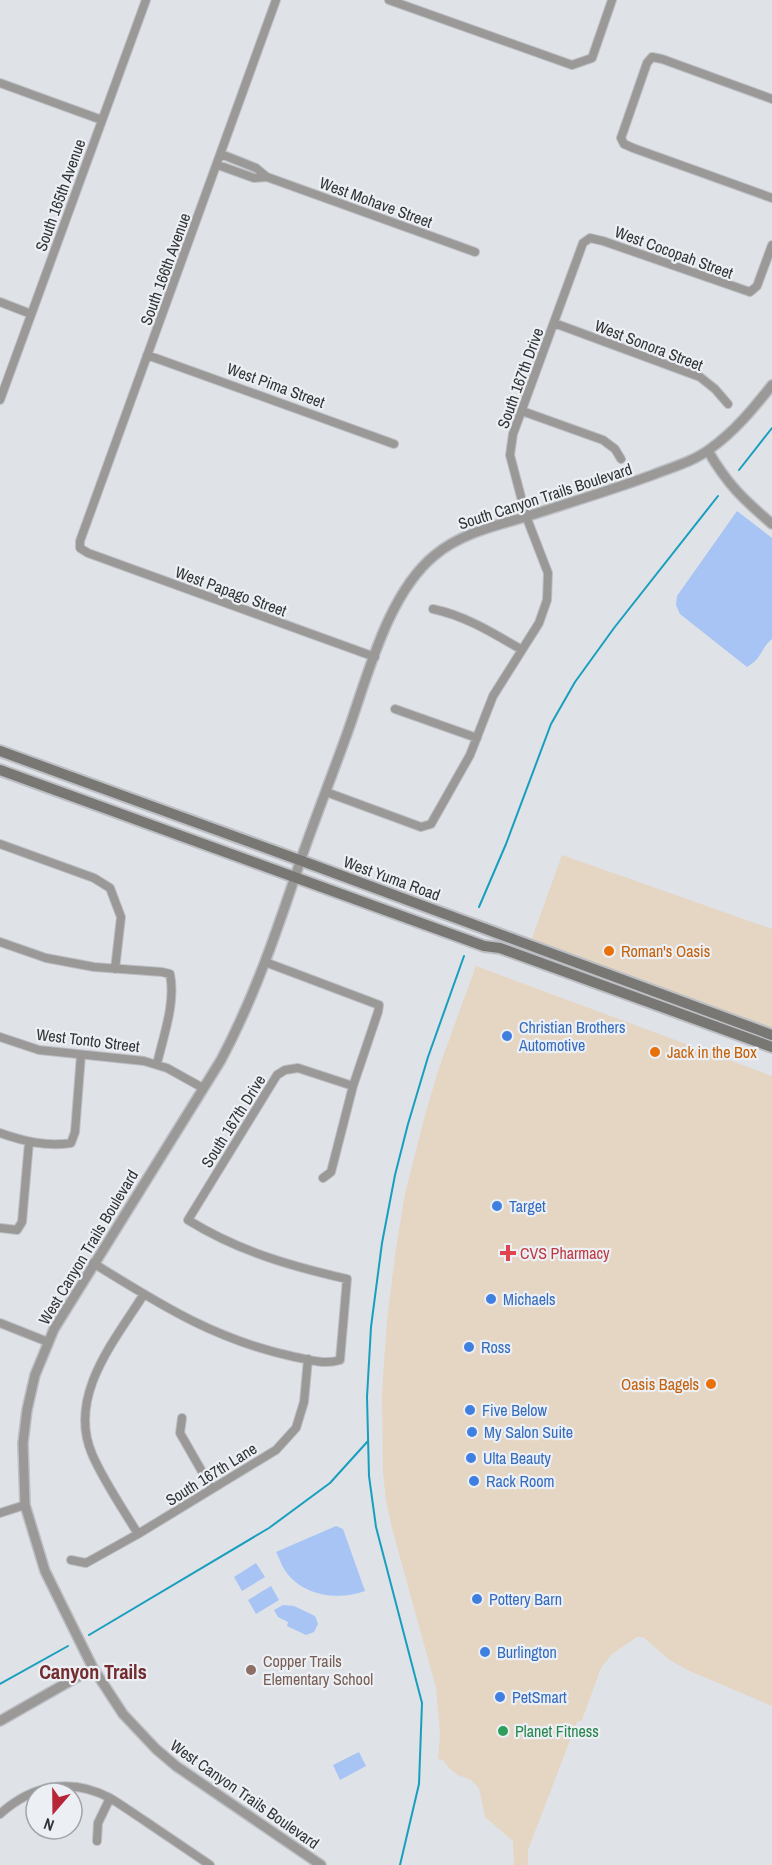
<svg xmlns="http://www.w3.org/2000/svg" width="772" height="1865" font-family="'Archivo Narrow',sans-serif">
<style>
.commercial{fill:#e5d5c3}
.green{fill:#a7c4f5}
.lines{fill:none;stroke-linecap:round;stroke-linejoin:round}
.stream{stroke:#189fbe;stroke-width:2}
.minor-casing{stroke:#bcbfc3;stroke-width:10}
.tertiary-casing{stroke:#bcbfc3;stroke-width:12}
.secondary-casing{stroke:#bcbfc3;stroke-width:14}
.minor{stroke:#9b9998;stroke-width:8}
.tertiary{stroke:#9b9998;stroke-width:9}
.secondary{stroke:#797774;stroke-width:10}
.food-dot{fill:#e8710a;stroke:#eceff4;stroke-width:2}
.shop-dot{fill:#3f7fe0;stroke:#eceff4;stroke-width:2}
.health-dot{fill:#e0444e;stroke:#eceff4;stroke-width:2}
.education-dot{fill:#8d6e63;stroke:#eceff4;stroke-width:2}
.leisure-dot{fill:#2e9e5b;stroke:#eceff4;stroke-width:2}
.labels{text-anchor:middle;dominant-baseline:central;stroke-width:4.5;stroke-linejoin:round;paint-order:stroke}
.street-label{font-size:16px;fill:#323435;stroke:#eceff4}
.food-label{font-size:16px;fill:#c56008;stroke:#eceff4;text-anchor:start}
.shop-label{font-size:16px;fill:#366cbe;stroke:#eceff4;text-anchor:start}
.health-label{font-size:16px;fill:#be3a42;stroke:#eceff4;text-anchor:start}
.education-label{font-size:16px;fill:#785e54;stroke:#eceff4;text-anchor:start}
.leisure-label{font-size:16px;fill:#27864d;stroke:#eceff4;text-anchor:start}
.quarter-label{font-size:20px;font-weight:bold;fill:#732d2f;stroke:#eceff4}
</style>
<rect width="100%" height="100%" fill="#dfe2e7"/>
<path class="commercial" d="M562,855L772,929V1031L531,941Z
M476,966L772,1076V1706L692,1672L671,1661L643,1637H637L612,1654L601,1668L582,1720L577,1722L528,1850V1865H514L513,1841L485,1817L479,1788L471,1780L458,1775L449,1768L443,1760L438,1759L440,1734L436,1688L392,1528L386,1501L383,1471L382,1393L387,1321L396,1248L405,1194L425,1115L440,1065Z"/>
<path class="green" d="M737,511L772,538V639C759,650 763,658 747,667L680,614L676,605L677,596Z
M336,1526L343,1529L365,1591C338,1601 301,1596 284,1569C281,1564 279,1557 276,1552Z
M256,1563L265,1577L242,1591L234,1577Z
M271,1586L279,1600L256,1614L248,1600Z
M283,1605L294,1606L315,1616L318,1624L314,1632L306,1635L287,1626L288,1622L278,1617L274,1610Z
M359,1752L366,1766L340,1780L333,1765Z"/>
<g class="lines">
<path class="stream" d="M739,470L772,428
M479,907L506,844L551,724L575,682L614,628L718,496
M89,1635L269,1528L330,1483L368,1441
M0,1684L68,1646
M400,1865L419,1784L422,1703L376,1527L369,1476L367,1397L371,1327L382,1243L395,1175L408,1124L428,1057L464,956"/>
<g class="minor-casing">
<path id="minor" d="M276,0L80,541V548L88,553L375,657
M389,0L572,65L592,58L612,0
M0,83L102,120
M772,99L662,59L652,57L647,63L621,138L624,144L633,148L772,198
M221,154L256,168L267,177L475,252
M218,165L254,178L267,177
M0,302L31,314
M554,323L700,377L715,389L728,404
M147,355L394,444
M0,400L146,0
M522,411L603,440L615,449L621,459
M433,609C466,616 493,633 522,650
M395,709L477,738
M326,792L421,827L431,824L470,755L493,696L539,623L547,600L548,573L526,516L510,455L513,434L583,243L590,238L603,241L750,292L757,286L772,245
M0,844L94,878L110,888L121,917L115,969
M0,942L46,958L94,967L162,972L170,974C176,1003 163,1037 157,1064
M265,962L379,1005L378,1012L353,1086L331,1172L323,1178
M0,1037L39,1050L144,1061L167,1068L203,1088
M0,1133C23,1141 46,1147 71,1143L75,1132L81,1055
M0,1228L17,1230L22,1222L29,1142
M93,1263C161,1305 215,1340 295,1357C311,1360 324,1365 340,1360L347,1279C290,1266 238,1251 188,1220L277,1075L285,1070L298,1068L353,1086
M0,1323L48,1342
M182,1418L180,1433L212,1489
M0,1513L25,1505
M138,1534C123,1509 103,1480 92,1454C67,1396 115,1340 144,1294
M71,1560L86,1563L138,1534L276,1450L296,1428L304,1402L308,1359
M0,1814C32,1785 71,1777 110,1798C122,1805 134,1814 145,1821C167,1836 188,1850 210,1865
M97,1841L98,1823L110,1798"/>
</g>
<g class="tertiary-casing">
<path id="tertiary" d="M708,451C728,485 742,498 772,524
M0,1721L93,1668
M321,1865L176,1766L156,1749L123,1714L93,1668L45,1571L25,1505L23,1443L27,1410L35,1375L54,1329L221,1060C255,996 278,928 301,859C316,816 333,773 348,731C368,675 388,593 435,555C460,534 494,526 525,517C568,503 612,490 655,474C673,467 694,461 710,449C735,431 753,409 772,385"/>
</g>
<g class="secondary-casing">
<path id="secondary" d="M0,751L313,865L772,1035
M0,770L484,946L500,948L772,1047"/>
</g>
<use href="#minor" class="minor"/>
<use href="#tertiary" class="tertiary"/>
<use href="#secondary" class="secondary"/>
</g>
<g class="food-dot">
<circle cx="609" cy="951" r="6"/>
<circle cx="655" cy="1052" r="6"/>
<circle cx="711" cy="1384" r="6"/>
</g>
<g class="shop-dot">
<circle cx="507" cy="1036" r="6"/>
<circle cx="497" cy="1206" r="6"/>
<circle cx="491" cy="1299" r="6"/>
<circle cx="469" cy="1347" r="6"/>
<circle cx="470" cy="1410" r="6"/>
<circle cx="472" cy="1432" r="6"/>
<circle cx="471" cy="1458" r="6"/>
<circle cx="474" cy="1481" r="6"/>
<circle cx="477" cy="1599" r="6"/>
<circle cx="485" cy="1652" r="6"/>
<circle cx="500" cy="1697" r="6"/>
</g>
<path class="health-dot" d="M505 1244h6v6h6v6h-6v6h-6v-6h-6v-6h6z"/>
<circle class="education-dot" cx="251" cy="1670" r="6"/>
<circle class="leisure-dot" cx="503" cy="1731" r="6"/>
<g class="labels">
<g class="street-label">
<text transform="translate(60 195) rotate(-70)">South 165th Avenue</text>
<text transform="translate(376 202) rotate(20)">West Mohave Street</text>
<text transform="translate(674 252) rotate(20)">West Cocopah Street</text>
<text transform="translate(165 269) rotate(-70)">South 166th Avenue</text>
<text transform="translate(649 345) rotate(21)">West Sonora Street</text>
<text transform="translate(520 378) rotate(-70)">South 167th Drive</text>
<text transform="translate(276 385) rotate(20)">West Pima Street</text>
<text transform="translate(545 496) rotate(-18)">South Canyon Trails Boulevard</text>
<text transform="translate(231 591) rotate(20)">West Papago Street</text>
<text transform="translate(392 878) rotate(20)">West Yuma Road</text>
<text transform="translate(88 1040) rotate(7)">West Tonto Street</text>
<text transform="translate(233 1121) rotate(-58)">South 167th Drive</text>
<text transform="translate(88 1247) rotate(-59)">West Canyon Trails Boulevard</text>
<text transform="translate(211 1474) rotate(-32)">South 167th Lane</text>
<text transform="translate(245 1794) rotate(35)">West Canyon Trails Boulevard</text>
</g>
<g class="food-label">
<text x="621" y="951">Roman's Oasis</text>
<text x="667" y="1052">Jack in the Box</text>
<text x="699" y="1384" text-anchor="end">Oasis Bagels</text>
</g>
<g class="shop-label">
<text x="519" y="1027">Christian Brothers<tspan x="519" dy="18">Automotive</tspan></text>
<text x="509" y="1206">Target</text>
<text x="503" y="1299">Michaels</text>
<text x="481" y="1347">Ross</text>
<text x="482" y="1410">Five Below</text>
<text x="484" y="1432">My Salon Suite</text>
<text x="483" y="1458">Ulta Beauty</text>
<text x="486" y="1481">Rack Room</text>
<text x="489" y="1599">Pottery Barn</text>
<text x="497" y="1652">Burlington</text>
<text x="512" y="1697">PetSmart</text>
</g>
<g class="health-label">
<text x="520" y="1253">CVS Pharmacy</text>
</g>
<g class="education-label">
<text x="263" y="1661">Copper Trails<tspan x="263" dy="18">Elementary School</tspan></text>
</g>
<g class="leisure-label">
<text x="515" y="1731">Planet Fitness</text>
</g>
<g class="quarter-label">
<text x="93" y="1671">Canyon Trails</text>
</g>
</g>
<g transform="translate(54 1811) rotate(200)"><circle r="28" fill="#eceff4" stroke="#a2a4a8" stroke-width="1.5"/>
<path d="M0-4.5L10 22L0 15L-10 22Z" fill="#b72637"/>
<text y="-9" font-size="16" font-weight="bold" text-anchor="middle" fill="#323435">N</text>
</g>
</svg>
